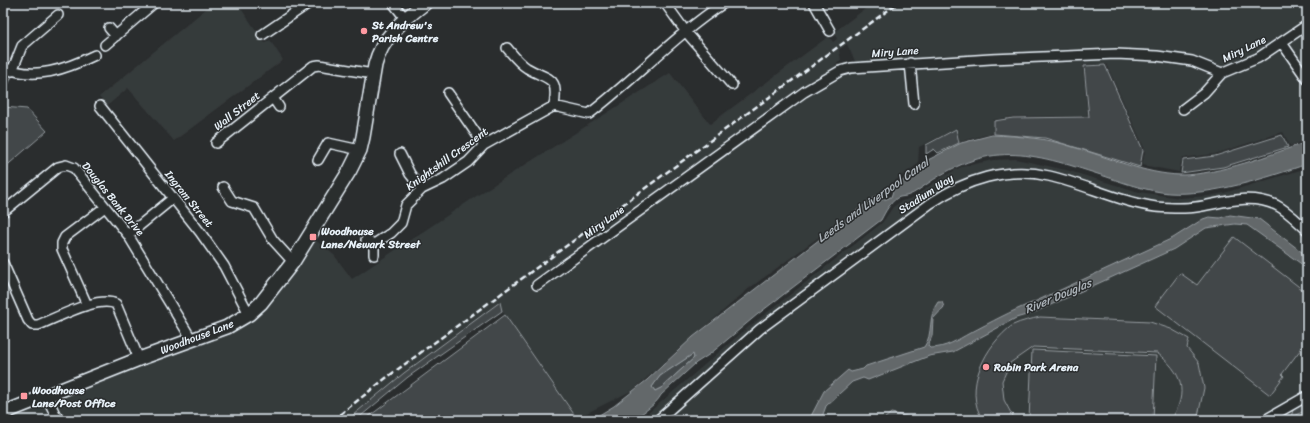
<svg xmlns="http://www.w3.org/2000/svg" width="1310" height="423" font-family="Sriracha,sans-serif">
<style>
.built{fill:#363a3b;fill-rule:evenodd}
.green{fill:#424648;stroke:#959ca0}
.water{fill:#63686b;stroke:#989fa3;fill-rule:evenodd}
.lines{fill:none;stroke-linecap:round;stroke-linejoin:round}
.minor-casing{stroke:#e8f1f8;stroke-width:12}
.secondary-casing{stroke:#e8f1f8;stroke-width:16}
.minor{stroke:#2a2d2e;stroke-width:9}
.secondary{stroke:#2a2d2e;stroke-width:13}
.rail{stroke:#e8f1f8;stroke-width:2.5;stroke-dasharray:6 3;stroke-linecap:butt}
.poi-dot{fill:#ff9aa2;stroke:#2a2d2e;stroke-width:1.5}
.labels{text-anchor:middle;dominant-baseline:central;stroke-width:3;stroke-linejoin:round;paint-order:stroke}
.poi-label{font-size:11px;font-weight:bold;fill:#e8f1f8;stroke:#2a2d2e;text-anchor:start}
.street-label{font-size:11px;fill:#e8f1f8;stroke:#2a2d2e}
.water-label{font-size:12px;font-style:italic;fill:#acb3b9;stroke:#2a2d2e}
</style>
<rect width="100%" height="100%" fill="#2a2d2e"/>
<filter id="ink" filterUnits="userSpaceOnUse"><feTurbulence type="fractalNoise" baseFrequency=".025" numOctaves="2"/><feDisplacementMap in="SourceGraphic" scale="8" xChannelSelector="R" yChannelSelector="G"/><feConvolveMatrix kernelMatrix="1 2 1 2 8 2 1 2 1" color-interpolation-filters="sRGB"/></filter>
<g filter="url(#ink)">
<path class="built" d="M213,3H237L265,43L270,40L283,60L174,141L128,88L107,106L99,97Z
M526,3H623L626,6L529,10L524,8Z
M873,3H1307V140L1290,146L1283,132L1215,154L1182,158L1179,172L1142,165L1145,150L1106,64L1083,65L1088,116L1011,117L993,120V133L959,142L957,128L919,147L918,164L747,290L633,390L577,418L502,311L500,303L404,373L347,420H7L64,391L238,328L286,281L315,240L334,255L352,279L487,189L670,73L710,124L829,36L833,42L837,39L834,32ZM847,44L855,61L835,65L841,60L839,50Z
M1016,159L1066,170L1139,192L1180,198L1209,196L1224,193L1307,168V420H644L646,415L746,329L882,223L893,207L902,201L912,198L944,176L961,167L993,160Z"/>
<path class="green" d="M1105,65L1143,150L1140,167L1045,138L994,134V121L1013,118L1089,117L1084,66Z
M3,71L12,76L3,98Z
M3,107L27,109L47,131L3,169Z
M956,129L959,143L938,153L934,149L926,154V145Z
M1282,135L1288,147L1223,167L1181,173L1183,160L1215,156Z
M1234,237L1307,293V341L1282,374L1284,376L1270,395L1155,306L1180,273L1197,285Z
M500,302L502,311L408,377L356,420H347L404,373Z
M505,315L578,420H364Z
M1040,317L1150,322L1171,329L1189,339L1187,348L1199,363L1204,388L1198,416L1196,420H1171C1189,392 1182,372 1157,353L1033,347L1010,363L1002,381L1004,400L1012,415L1018,420H983C962,389 986,344 1013,325C1021,321 1032,319 1040,317Z
M1032,350L1156,356L1153,420H1029Z
M693,354L694,358L661,388L655,391L652,387L660,376Z
M1307,402V410L1291,417L1293,410Z
M891,413L920,419L921,420H883Z"/>
<path class="water" d="M992,135C1020,136 1046,138 1073,147C1109,157 1143,174 1181,175C1218,175 1272,154 1307,142V164C1267,178 1210,196 1169,193C1148,191 1127,184 1107,177C1036,154 993,138 927,184C921,188 915,193 909,195C905,197 901,196 897,198C890,203 885,212 881,220L758,314L710,354L696,363L661,395C655,406 642,413 632,420H591L614,406L647,380L693,337L877,195L880,199H886L891,197L894,188L926,161L961,143ZM693,354L694,358L661,388L655,391L652,387L660,376Z
M1230,215L1259,219L1307,256V268L1247,225L1235,224L1206,228L1174,249L1033,313L1016,318L953,352L929,356L868,380L863,378L852,382L826,406L821,420H809L824,391L848,370L851,372L863,369L866,366L924,347C934,334 927,316 938,302H942L944,307L933,319L932,336L928,346L930,348C946,348 957,340 970,333C991,322 1011,311 1032,303L1173,238L1203,219L1209,217L1220,218Z"/>
<g class="lines">
<g class="minor-casing">
<path id="minor" d="M393,3L405,18
M665,3L686,32L732,85
M814,3L830,31
M109,28L116,36
M262,35L309,3
M1282,43L1307,79
M105,45L154,3
M507,48C513,55 519,63 527,68C549,81 559,75 554,106
M910,63L914,104
M3,67C35,81 66,69 95,55
M12,71L22,46L58,15
M448,93L484,145
M273,98L279,107
M100,106L200,232L224,266L249,314
M1183,109L1204,93L1222,73
M216,143L313,66L319,65L373,74
M400,154L410,174L422,189
M318,160L328,143L360,150
M223,187L232,201L254,208L273,240L293,262
M3,212L58,167L66,165L74,168L128,235L192,340
M128,235L172,199
M366,240L374,244V255
M374,244L391,233L401,223L406,205L422,189L443,179L468,162L484,145L554,106L589,114C635,79 675,35 724,3
M3,263L28,320L32,325H38C57,318 98,295 116,304L139,359
M537,285L804,92L840,71L851,68L991,59L1116,54L1157,56L1192,61L1222,73L1258,58L1307,25
M87,305L62,249V243L65,237L105,207
M46,395L55,414L60,420
M658,420L760,329L931,203C965,180 1007,166 1049,176C1085,184 1119,202 1156,207C1169,208 1183,209 1196,207C1223,203 1249,193 1276,205C1288,211 1297,221 1307,230
M1265,420L1307,396"/>
</g>
<g class="secondary-casing">
<path id="secondary" d="M3,413L139,359L227,327L249,314L261,303L293,262L350,170L360,150L363,137L375,65C382,37 403,20 425,3"/>
</g>
<use href="#minor" class="minor"/>
<use href="#secondary" class="secondary"/>
<path class="rail" d="M333,420L386,378L898,3"/>
</g>
</g>
<g class="poi-dot">
<circle cx="364" cy="31" r="4"/>
<rect x="309" y="233" width="8" height="8" rx="2"/>
<circle cx="986" cy="367" r="4"/>
<rect x="20" y="392" width="8" height="8" rx="2"/>
</g>
<g class="labels">
<g class="poi-label">
<text x="372" y="25">St Andrew's<tspan x="372" dy="13">Parish Centre</tspan></text>
<text x="321" y="231">Woodhouse<tspan x="321" dy="13">Lane/Newark Street</tspan></text>
<text x="994" y="367">Robin Park Arena</text>
<text x="32" y="390">Woodhouse<tspan x="32" dy="13">Lane/Post Office</tspan></text>
</g>
<g class="street-label">
<text transform="translate(1244 49) rotate(-26)">Miry Lane</text>
<text transform="translate(895 52) rotate(-4)">Miry Lane</text>
<text transform="translate(237 111) rotate(-38)">Wall Street</text>
<text transform="translate(447 159) rotate(-36)">Knightshill Crescent</text>
<text transform="translate(926 194) rotate(-33)">Stadium Way</text>
<text transform="translate(113 199) rotate(51)">Douglas Bank Drive</text>
<text transform="translate(189 199) rotate(51)">Ingram Street</text>
<text transform="translate(604 222) rotate(-36)">Miry Lane</text>
<text transform="translate(197 337) rotate(-21)">Woodhouse Lane</text>
</g>
<g class="water-label">
<text transform="translate(873 200) rotate(-36)">Leeds and Liverpool Canal</text>
<text transform="translate(1058 296) rotate(-23)">River Douglas</text>
</g>
</g>
<rect width="1310" height="423" fill="none" stroke="#2a2d2e" stroke-width="16"/>
<rect x="8" y="8" width="1294" height="407" fill="none" stroke="#e8f1f8" stroke-width="1.5" filter="url(#ink)"/>
</svg>
